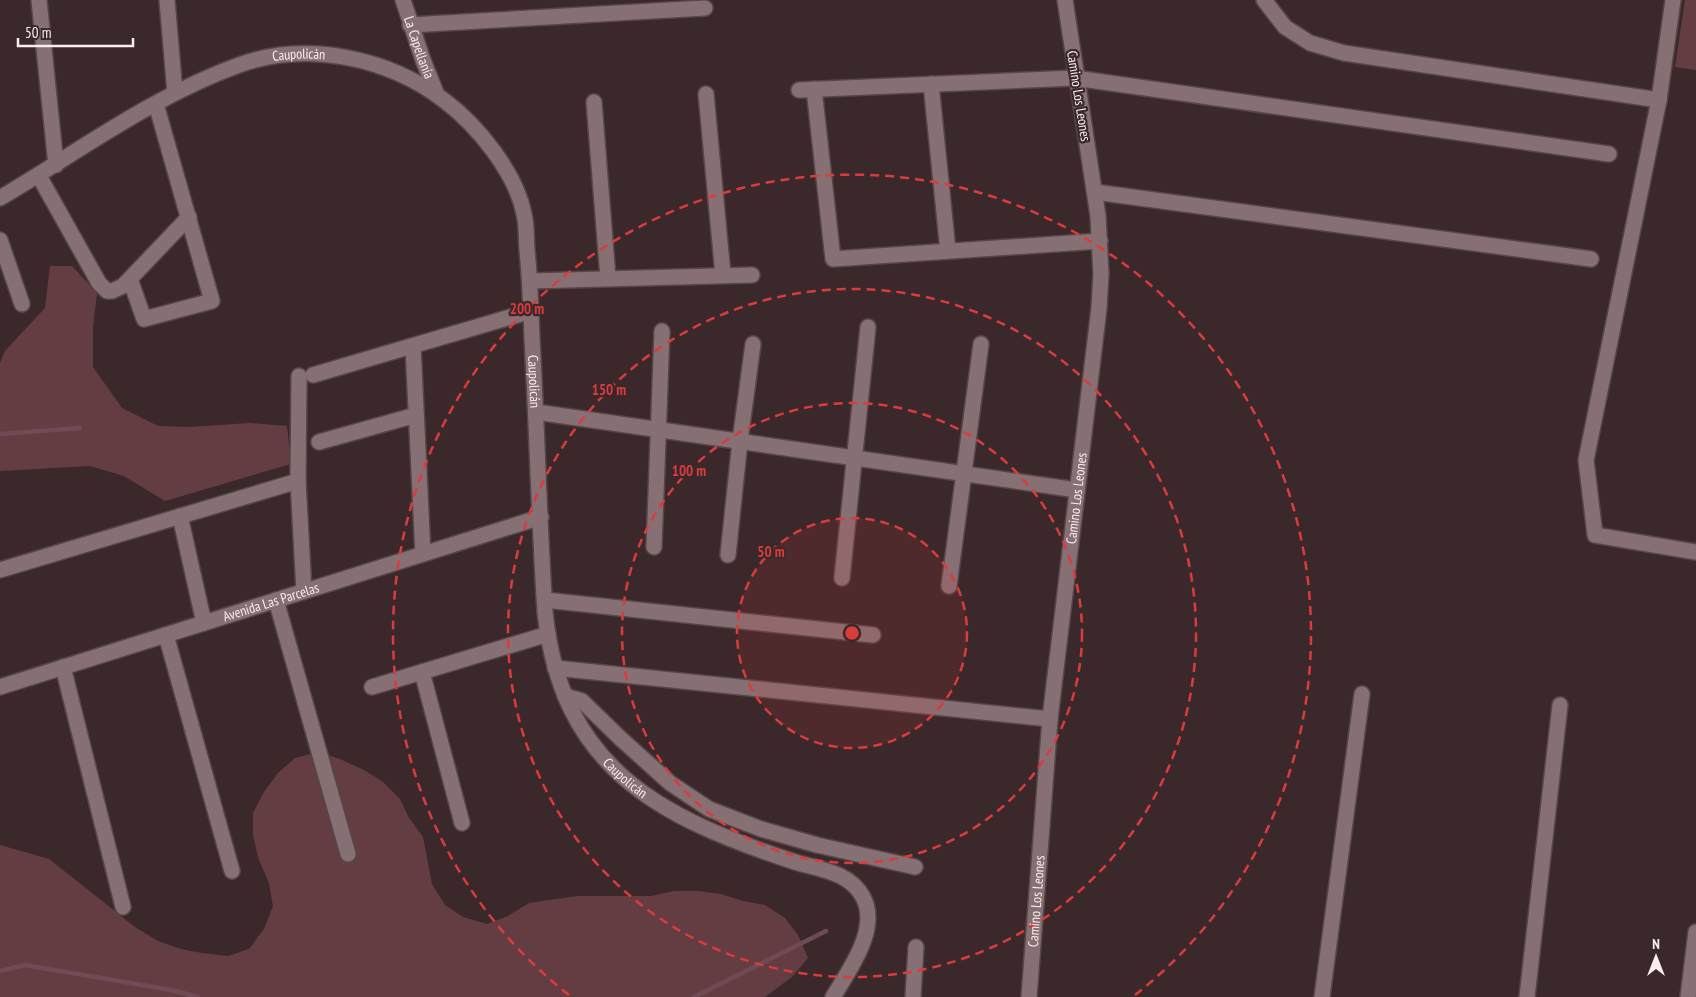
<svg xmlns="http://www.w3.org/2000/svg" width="1696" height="997" font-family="'PT Sans Narrow',sans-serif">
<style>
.green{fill:#643d43}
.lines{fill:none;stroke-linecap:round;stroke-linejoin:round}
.stream{stroke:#704b55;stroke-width:4.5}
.minor-casing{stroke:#564648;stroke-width:18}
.minor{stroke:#877073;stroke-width:15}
.ring{fill:none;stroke:#da3c3c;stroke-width:2.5;stroke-dasharray:9 6}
.labels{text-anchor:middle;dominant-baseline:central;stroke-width:4.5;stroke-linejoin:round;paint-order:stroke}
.street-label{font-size:14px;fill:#f9ecee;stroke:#3b282b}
.centre{fill:#da3c3c;stroke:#3b282b;stroke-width:2.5}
.ring-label{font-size:15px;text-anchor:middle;font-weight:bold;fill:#da3c3c;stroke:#3b282b;stroke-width:4.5;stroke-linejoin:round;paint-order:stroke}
</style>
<rect width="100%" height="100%" fill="#3b282b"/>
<path class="green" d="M1685,0H1696V70L1675,67Z
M50,266H72L97,293L93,327V367L122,408L158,426L189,427L250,423L287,426L291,464L165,501L124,476L90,466L0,471V363L5,351L45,308Z
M318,752L340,759L364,770L383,782L400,799L409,818L423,837L432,884L445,905L463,917L487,924L508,916L529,903L556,899L579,896H651L674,891H698L721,894L743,901L765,905L785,918L798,935L808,958L792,977L765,997H0V845L49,859L135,927L158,941L181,949L202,953L228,956L249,949L264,929L273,906L269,883L259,860L253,836V813L264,792L278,773L295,758Z"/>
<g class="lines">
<path class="stream" d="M0,434L80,428
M0,971L25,965L171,990L198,997
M694,997L826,931"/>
<g class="minor-casing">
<g id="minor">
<path d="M39,0L56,165"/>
<path d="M167,0L175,93"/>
<path id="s1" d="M403,0L423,60L437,95"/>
<path d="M1264,0L1285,27L1310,43L1344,53L1659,100"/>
<path d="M1673,0L1659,100L1586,460L1595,535L1696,552"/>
<path d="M410,25L705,8"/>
<path d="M931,84L948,251"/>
<path d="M814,89L833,259L1100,241"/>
<path d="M799,90L1075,78L1609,154"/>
<path d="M706,94L723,275"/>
<path d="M594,102L608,278"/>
<path d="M39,176L99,283L107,291H112L123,286L189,217"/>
<path d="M1095,192L1591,259"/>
<path id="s2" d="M0,198C78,152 153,96 239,65C307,40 389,58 445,101C478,126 516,173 524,214C527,225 526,238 527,250C530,279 531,309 532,338C537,429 539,521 545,612C561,768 660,818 795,862C818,869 850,872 863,897C880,929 849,970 833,997"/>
<path d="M0,240L22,304"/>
<path d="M130,279L144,319L212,301L156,104"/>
<path d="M530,281L752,275"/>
<path d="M413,346L423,554"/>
<path d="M313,375L531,311"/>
<path d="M299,376L298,481L304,591"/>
<path d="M536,412L1077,490"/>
<path d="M319,442L416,415"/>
<path d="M180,516L204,623"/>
<path d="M654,547L662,331"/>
<path d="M728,555L740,441L753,344"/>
<path d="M0,570L298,481"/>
<path d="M842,578L868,327"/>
<path d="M949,586L981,344"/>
<path d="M276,600L348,854"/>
<path d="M545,600L873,635"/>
<path d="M166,635L232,871"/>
<path d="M63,667L123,907"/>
<path d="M555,668L1050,719"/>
<path d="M422,672L462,823"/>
<path id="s3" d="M0,687L541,517"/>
<path d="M372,687L548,634"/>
<path d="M565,696L582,701L620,738L670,783L709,809L761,829L817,845L915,867"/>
<path d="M913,997L916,947"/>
<path id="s4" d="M1029,997L1050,719L1099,308L1101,274L1098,216L1065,0"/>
<path d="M1322,997L1362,694"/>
<path d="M1527,997L1560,705"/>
<path d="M1688,997L1696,932"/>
</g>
</g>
<use href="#minor" class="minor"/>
</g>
<circle cx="852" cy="633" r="115" fill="#da3c3c" fill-opacity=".12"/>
<g class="ring">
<circle cx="852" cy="633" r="115"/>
<circle cx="852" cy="633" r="230"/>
<circle cx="852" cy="633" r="344"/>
<path d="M569 995A459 459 0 1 1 1135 995"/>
</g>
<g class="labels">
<g class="street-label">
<text stroke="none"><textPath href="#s1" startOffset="50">La Capellanía</textPath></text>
<text stroke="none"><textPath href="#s2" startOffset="335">Caupolicán</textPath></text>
<text transform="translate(1079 96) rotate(81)">Camino Los Leones</text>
<text stroke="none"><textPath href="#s2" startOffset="800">Caupolicán</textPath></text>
<text stroke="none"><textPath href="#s4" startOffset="501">Camino Los Leones</textPath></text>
<text stroke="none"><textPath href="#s3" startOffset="284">Avenida Las Parcelas</textPath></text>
<text stroke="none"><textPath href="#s2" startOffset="1220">Caupolicán</textPath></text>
<text stroke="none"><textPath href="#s4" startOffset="96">Camino Los Leones</textPath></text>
</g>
</g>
<circle cx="852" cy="633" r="8" class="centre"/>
<g class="ring-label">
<text x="527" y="314">200 m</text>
<text x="609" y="395">150 m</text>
<text x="689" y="476">100 m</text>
<text x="771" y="557">50 m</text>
</g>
<g transform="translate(1656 957)" stroke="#3b282b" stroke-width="4" paint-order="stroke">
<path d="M0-4L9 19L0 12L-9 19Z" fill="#f9ecee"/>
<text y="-8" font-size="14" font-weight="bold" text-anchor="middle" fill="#f9ecee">N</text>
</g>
<path d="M18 38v8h115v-8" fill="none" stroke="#f9ecee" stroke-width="2.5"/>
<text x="25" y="38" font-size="15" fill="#f9ecee" stroke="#3b282b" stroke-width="4" paint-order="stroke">50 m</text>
</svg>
